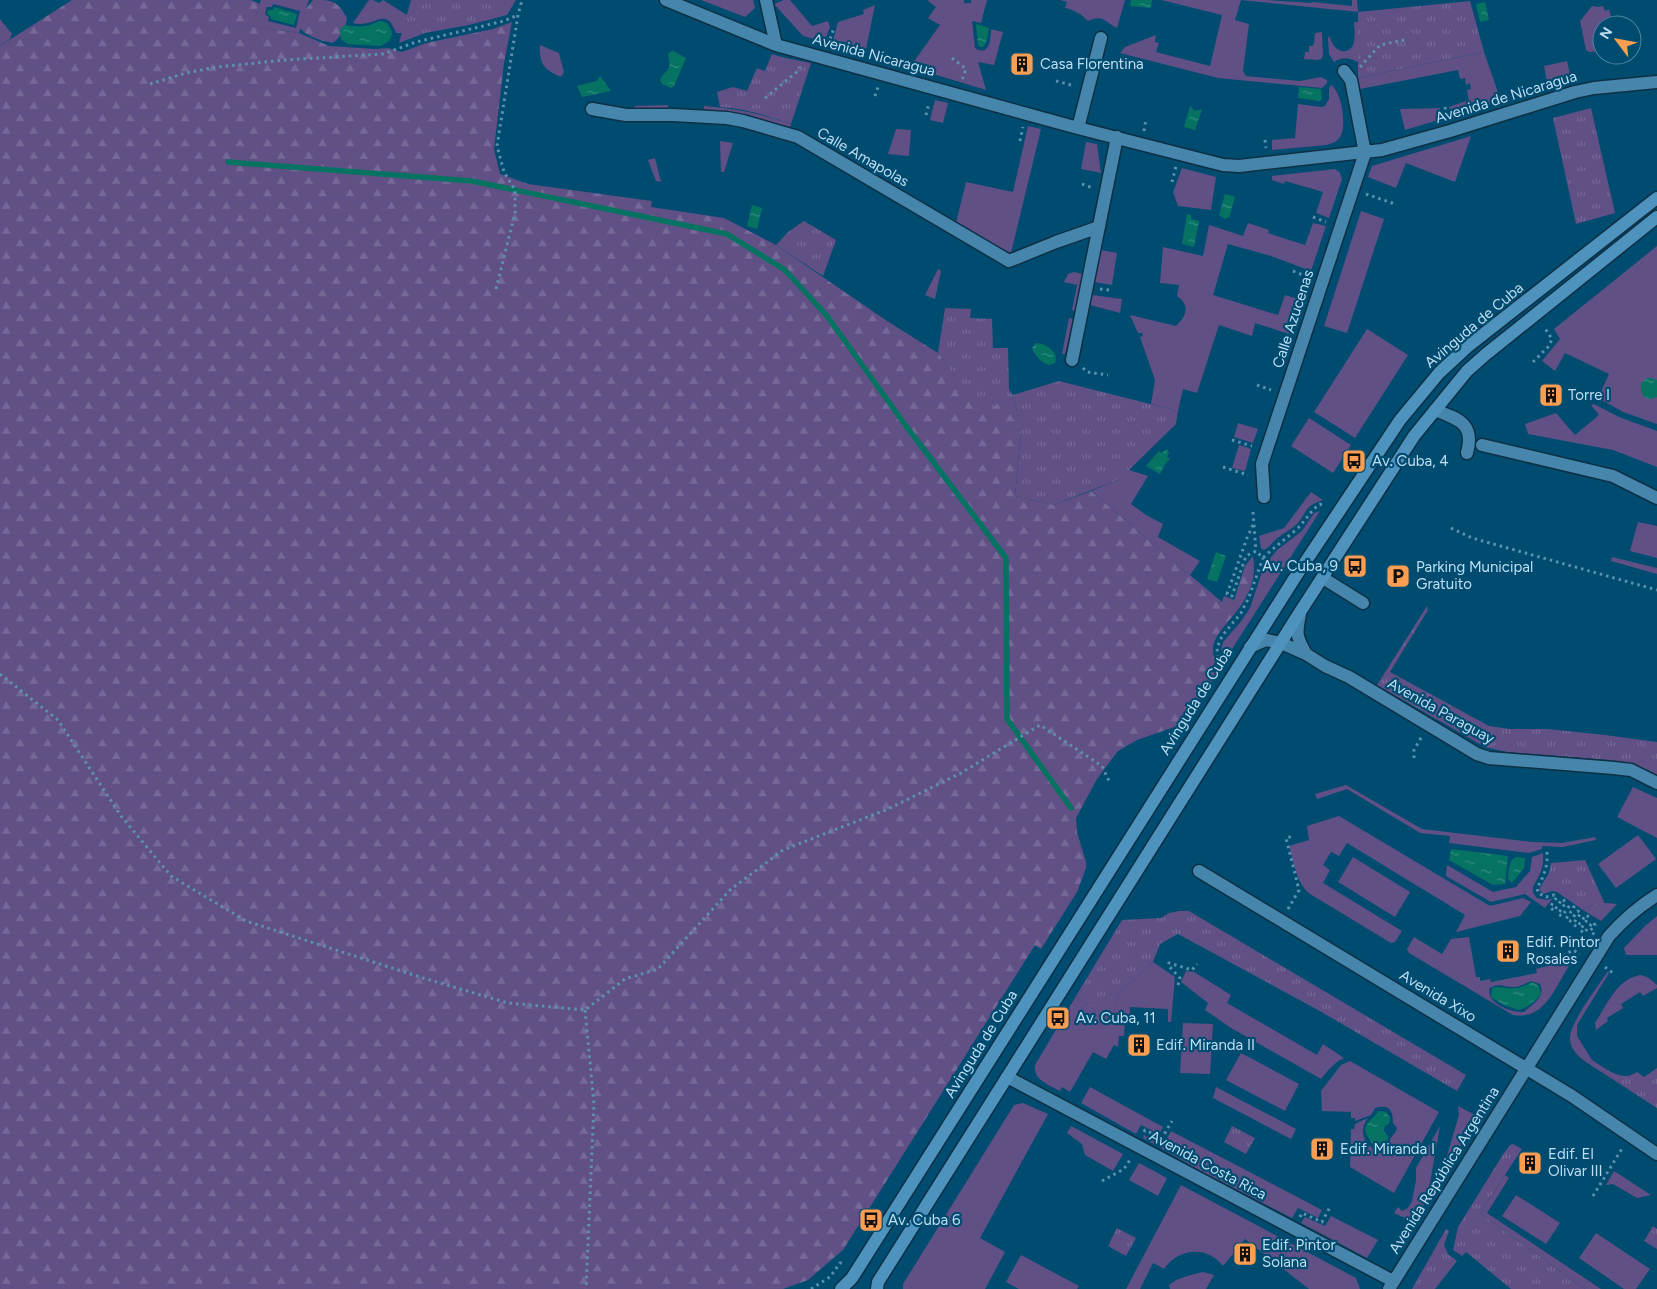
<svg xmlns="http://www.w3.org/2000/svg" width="1657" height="1289" font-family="Figtree,sans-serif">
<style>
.grass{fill:url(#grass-tufts)}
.forest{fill:url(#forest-firs)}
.garden{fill:#605085;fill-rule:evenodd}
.water{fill:url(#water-ripples)}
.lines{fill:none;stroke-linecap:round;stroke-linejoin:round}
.stream{stroke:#067362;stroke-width:5.5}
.minor-casing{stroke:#0e3044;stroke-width:15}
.major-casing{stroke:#0e3044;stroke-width:15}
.path{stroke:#5c92af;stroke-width:3;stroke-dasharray:2.5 4;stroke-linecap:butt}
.minor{stroke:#4686ad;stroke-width:12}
.major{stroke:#4d93be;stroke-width:12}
.labels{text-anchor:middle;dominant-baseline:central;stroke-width:4.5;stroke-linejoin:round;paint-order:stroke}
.street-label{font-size:15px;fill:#bedef3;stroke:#004c70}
.poi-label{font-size:15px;fill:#bedef3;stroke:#004c70;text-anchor:start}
</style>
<defs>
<pattern id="grass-tufts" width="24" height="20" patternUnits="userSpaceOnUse" patternTransform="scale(1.25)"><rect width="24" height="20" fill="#605085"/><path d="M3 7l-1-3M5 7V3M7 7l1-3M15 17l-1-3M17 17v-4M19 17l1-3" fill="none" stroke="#756997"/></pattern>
<pattern id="forest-firs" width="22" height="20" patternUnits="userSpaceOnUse" patternTransform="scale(1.25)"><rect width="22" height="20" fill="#605085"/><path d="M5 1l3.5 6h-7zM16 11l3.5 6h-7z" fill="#756997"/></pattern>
<pattern id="water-ripples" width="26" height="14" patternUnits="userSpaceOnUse" patternTransform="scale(1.25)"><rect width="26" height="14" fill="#067362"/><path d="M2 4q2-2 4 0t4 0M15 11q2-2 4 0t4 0" fill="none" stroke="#348d81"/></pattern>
</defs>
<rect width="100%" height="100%" fill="#004c70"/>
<path class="grass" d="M411,0H516L507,15L469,25L425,33L399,43Z
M1470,1L1484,52L1358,78V12Z
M772,54L785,58L811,63L791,124C768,116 744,108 720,107L717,92L733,87L747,91L757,68L765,71Z
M1591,108L1615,213L1576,224L1553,118Z
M804,221L836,240L823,276L776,245L788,232Z
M945,308L971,309L970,318L992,319L993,348H1008L1009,389L1011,393L1013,395L1059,381L1178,411L1176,424L1129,470L1127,476L1054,505L1015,496L1021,431L1013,395L983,414L938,353Z
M1427,606L1428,610L1390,672L1489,726L1510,729H1548L1605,735L1657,742V775L1633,764L1610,760L1507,752L1485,747L1377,685Z
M1585,860L1605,904L1590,906L1583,910L1557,892L1552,891L1543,894L1539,889L1549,873L1551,863Z
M1179,911H1189L1466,1075L1457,1091L1318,1010L1178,934L1160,944L1153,962L1122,991L1100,1027L1095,1011L1076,996L1122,920L1161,918L1169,913Z
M1592,1060C1605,1068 1622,1083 1637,1072L1644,1077L1657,1068V1108L1589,1064Z
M1232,1126L1255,1138L1246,1154L1224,1142Z
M1513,1144L1522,1149L1480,1213L1585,1289H1511L1466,1252L1462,1256L1453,1250L1458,1227L1504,1153L1510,1145Z
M1653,1226L1657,1229V1249L1644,1241Z
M1117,1228L1136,1238L1126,1256L1108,1246Z
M1446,1229L1449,1231L1444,1245L1448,1254L1457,1261L1435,1289H1412Z"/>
<path class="forest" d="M72,0H251L260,4L256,15L250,26L299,33L329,46L375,49L388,48L402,52L426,43L493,29L512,22L504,63L494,149L500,174L528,184L652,201L651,207L724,218L776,245L887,321L938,353L983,413L1013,395L1021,430L1015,496L1054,505L1091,491L1222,602L1224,596L1234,600L1245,566L1253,556C1255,568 1254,579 1249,591C1245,600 1239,609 1232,617C1218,634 1204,647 1220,668L1186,723L1137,740L1118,751L1097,779L1076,818L1077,832L1086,862V868L1077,892L1041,949L1035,945L843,1250L808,1280L783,1289H0V46Z
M313,0C332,0 337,0 347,18C345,29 342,37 332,43C319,40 307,37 298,26L302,14Z"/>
<path class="garden" d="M261,0H309L299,33L249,26L256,15ZM273,4L300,11L296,28L268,21L269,17L265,14L267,7H272Z
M369,0H373L379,3L383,0L407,15L403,33H396C386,4 374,29 353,23Z
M701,0H753L755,8L745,17Z
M784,0H790L812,26L828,21L830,27L824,42L803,36L774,4Z
M927,0H964V3H971V0H987L981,23L972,21L975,48C989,57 991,40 991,29L1003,32L994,65L978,62L986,90L910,67L940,25L928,18L936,7Z
M1060,0H1125L1117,28C1105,22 1103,14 1088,21C1081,14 1075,10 1065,8L1067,2Z
M1161,0H1268L1311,3L1312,2L1352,6V0H1357L1358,12L1241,0L1235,20L1249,24L1243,71L1246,76L1300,81L1321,77L1327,80V83L1322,88L1218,78L1120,53L1125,47L1156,35L1155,42L1159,43L1156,52L1210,66L1222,15Z
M875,5L865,54L832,44L838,22L864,14L863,10Z
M1592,6L1598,7L1603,6L1605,11L1609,9L1613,25H1602V51L1589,52L1586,50L1580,21Z
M0,19L12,34L10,39L0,46Z
M1354,22H1358V61L1357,62C1349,57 1342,57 1334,62L1329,54L1328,38L1329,36C1331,40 1332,44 1335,47C1338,50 1342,52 1346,51C1358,48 1354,30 1354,22Z
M1322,32L1323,56L1321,59L1318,60L1304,59L1305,52H1309V46H1312L1314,44L1315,33Z
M540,45L559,53L564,72L561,77C544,70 539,64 540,45Z
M1484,52L1501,101L1452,116L1449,107L1469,100L1467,90L1471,89L1470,83L1466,85L1465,78L1460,79L1458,70L1360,89L1358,78Z
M1567,61L1571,79L1548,86L1544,66Z
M1331,85C1342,92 1347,127 1340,137C1337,142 1332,143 1327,145L1272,150V140L1295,138L1298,104L1321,107L1325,106L1329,99V88Z
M935,100L948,103L943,123L930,120Z
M668,105V109H634L635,106Z
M704,106C734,108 762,114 791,124L790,128C760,119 735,112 704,111Z
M1440,108L1442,119L1405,130L1400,109Z
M1028,126L1041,129L1011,253L990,243L956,223L966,182L1013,192Z
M896,129L911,130L909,156L888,154Z
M1471,136L1455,182L1406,163L1396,188L1368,177L1372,166Z
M720,141L733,143L724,172H721Z
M1086,142L1097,144L1101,173L1081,169Z
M655,158L661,182L656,181L648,160Z
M1182,168L1216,177L1211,210L1178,206L1173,192Z
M1335,169L1340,173L1342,179L1329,218L1316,213L1323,192L1285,181L1284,184L1272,180V176Z
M1361,211L1384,219L1347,333L1324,326Z
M1248,223L1269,230L1268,233L1305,245L1313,223L1326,226L1311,271L1271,256L1228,244L1213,295L1278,315L1285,295L1301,300L1289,334L1255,323L1252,336L1219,325L1197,393L1183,389L1178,411L1151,404L1155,380L1140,337L1143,336L1142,333H1138L1130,315L1176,326C1186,316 1191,306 1177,296L1179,285L1160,283L1163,247L1203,256L1209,225L1243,236Z
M1657,246V424L1623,412L1598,398L1609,374L1565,353L1555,371L1542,361L1560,339L1554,329Z
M1101,250L1117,253L1112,285L1094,282Z
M938,269L941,271L935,299L925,295Z
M1074,272L1083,274L1075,311L1072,310L1077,285L1064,282L1068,274Z
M1092,295L1122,299L1120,313L1090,305Z
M1069,318L1073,319L1065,354H1062Z
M1367,329L1408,355L1355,438L1314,412Z
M1594,404L1619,417L1657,431V467L1613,450L1528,434L1525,424L1556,413L1575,435L1599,415L1591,405Z
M1309,418L1351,445L1333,473L1291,446Z
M1238,423L1258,429L1253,443L1234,437Z
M1239,445L1251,449L1245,471L1232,468Z
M1129,470L1148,476L1131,504L1146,515L1163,524L1158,537L1200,561L1190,575L1091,491L1126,476Z
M1311,492L1323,500C1305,506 1308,510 1298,523C1292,529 1285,532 1279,537C1273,541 1270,547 1264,550L1261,548L1259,536L1284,528Z
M1320,511L1227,657L1223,654L1221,650L1223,642L1239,624L1250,608L1264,566L1277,550L1302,531L1314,513Z
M1638,522L1657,526V558L1630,551Z
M1612,557L1657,568V574L1611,561Z
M1346,785L1422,829L1533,842L1562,843L1595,837L1596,840L1563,847L1542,846V849L1529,853L1449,843L1450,836L1420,833L1347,789L1317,799L1315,794Z
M1633,787L1657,798V838L1617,817Z
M1339,816L1490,906L1523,898L1531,902L1520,916L1456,932L1465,915L1347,843L1339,856L1331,852L1323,865L1330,870L1323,883L1402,931L1395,942L1391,943L1310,894C1296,882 1294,864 1289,846L1309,840L1307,826Z
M1638,835L1656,859L1616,888L1598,864Z
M1543,853C1544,869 1540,874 1533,887V893L1537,898L1547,900L1553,898L1545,908L1525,894L1491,902L1446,876L1447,865L1493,892L1516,887L1530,871L1532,857Z
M1353,857L1410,892L1395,917L1338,882Z
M1606,903L1617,904L1601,921L1583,910L1590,906Z
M1657,916V955H1626L1624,948L1645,926Z
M1414,937L1442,954L1451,939L1469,937L1476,977H1480V981L1490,979L1491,982L1537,973L1536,969L1562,962L1569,966C1554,989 1545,1020 1513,1015L1409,953L1407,949ZM1531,981L1540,984C1546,997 1533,1004 1524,1012C1512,1013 1485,1003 1490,988C1501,982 1504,988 1515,987C1521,986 1526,983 1531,981Z
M1153,962L1175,977L1171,1022H1168V1009L1130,1007V1021H1125L1124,1036H1119L1118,1047L1114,1045L1106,1059L1093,1052L1070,1092L1062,1087L1060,1091C1048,1084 1033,1080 1035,1065L1076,996L1095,1011L1100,1026L1122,991Z
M1186,971L1194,972L1231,995L1227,1003L1317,1055L1323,1044L1344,1058C1335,1062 1327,1071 1321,1079L1231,1028L1205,1010L1208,1003L1181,982Z
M1608,971L1609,973L1577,1025V1036L1592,1060L1589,1064C1580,1058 1571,1051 1570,1040C1568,1025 1599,985 1608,971Z
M1640,975C1647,976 1652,980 1657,985V988L1643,996L1640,992L1621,1004L1623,1008L1607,1018L1608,1021L1596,1030L1595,1023C1607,1005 1617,979 1640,975Z
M1183,1023L1213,1024L1210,1074L1180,1073Z
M1241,1053L1299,1084L1285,1111L1226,1080Z
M1350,1061L1439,1112L1394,1193L1350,1167L1351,1129H1354L1355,1124L1368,1118C1352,1138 1379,1161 1389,1146C1392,1140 1388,1143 1391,1138C1393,1134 1396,1133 1397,1128L1393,1123C1393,1110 1389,1104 1375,1108L1371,1115L1355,1121V1118H1351V1112L1322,1111L1321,1091L1341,1065Z
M1090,1087L1163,1127L1159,1134L1141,1125L1136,1134L1081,1103Z
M1216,1087L1296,1129L1291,1139L1213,1098Z
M1023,1103L1048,1114L980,1238L1005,1252L985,1289H903V1284L1014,1105Z
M1458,1106L1479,1117L1445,1171L1443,1169L1459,1115Z
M1071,1126L1123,1154L1113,1171L1085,1155L1082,1144L1067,1133Z
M1440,1126L1427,1200L1418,1215L1412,1218H1405L1394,1213L1398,1207L1402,1211L1408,1208L1412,1201L1416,1180V1168Z
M1171,1131L1322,1210L1318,1218L1298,1208L1292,1218L1201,1171L1143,1138L1144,1135L1151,1139L1153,1136L1165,1142Z
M1139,1163L1167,1178L1158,1196L1129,1180Z
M1614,1171L1651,1195L1637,1198L1613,1184L1606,1185Z
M1505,1175L1509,1178L1487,1213L1601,1289H1585L1480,1213Z
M1181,1185L1356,1278L1360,1289H1309L1245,1239L1223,1266C1207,1245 1178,1248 1164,1269L1153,1263L1140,1289H1126Z
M1516,1195L1560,1223L1546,1244L1502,1216Z
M1331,1216L1378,1240L1367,1258L1301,1223L1305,1217L1325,1226Z
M1596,1233L1650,1269L1636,1289H1624L1579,1258Z
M1021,1255L1079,1286L1077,1289H1019L1006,1282Z
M1203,1272L1214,1275L1206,1289H1170L1169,1285C1178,1277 1192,1275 1203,1272Z"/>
<path class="water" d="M1131,0H1152L1151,8L1130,6Z
M1485,2L1489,20L1480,22L1476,4Z
M274,7L297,14L294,25L271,19V17L267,14L268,10H273Z
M379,21L387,23L392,32C392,40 387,43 380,46L347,44L341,39L340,29L345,25C358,27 367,28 379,21Z
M976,24L989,28L986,42L983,47H980L978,45Z
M673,51L686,58L674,86L671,88L662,84L660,80C667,67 672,73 668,55L670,52Z
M600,76L611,91L582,97L577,86L597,81Z
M1299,87L1321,89L1322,99L1319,101L1298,98Z
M1190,106L1195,111L1202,109L1195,130L1184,127Z
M1225,194L1235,197L1229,218L1227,217L1225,219L1219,215Z
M752,205L762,208L757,229L747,226Z
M1187,214L1191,215V219L1199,221L1194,247L1182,244Z
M1036,343C1047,344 1059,352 1055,363L1049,365C1042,363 1035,356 1032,348Z
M1647,378H1652L1657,380V397C1646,403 1639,394 1641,383Z
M1167,449L1169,453L1167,457L1170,459L1166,463L1160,474L1146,466L1159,451L1162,453Z
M1216,552L1226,556L1217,582L1207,579Z
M1451,849L1508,856L1505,884L1493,885L1449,860Z
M1516,857L1525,858L1524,868L1512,883L1508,879C1509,871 1508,861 1516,857Z
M1532,982L1538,985L1541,993L1537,999L1528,1006L1519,1010L1504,1005L1491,997L1492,988C1498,986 1502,988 1508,988C1518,989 1524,987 1532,982Z
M1379,1111L1386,1112L1390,1118L1389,1124L1385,1126C1383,1130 1384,1133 1388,1136C1387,1143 1386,1146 1379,1148L1373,1145L1366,1134L1365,1129L1367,1124Z"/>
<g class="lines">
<path class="stream" d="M228,162L472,181L727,234L785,270L827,316L906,426L1006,558L1007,719L1071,808"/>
<g class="minor-casing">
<path id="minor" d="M666,0L776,45L1078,128L1223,165L1239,166L1382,150L1450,131L1575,92L1594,88L1657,82
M766,0L776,45
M1344,71L1351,80L1365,153
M592,109L626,115H673L727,118L743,121L798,137L1009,261L1056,242L1099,227
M1078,128L1101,38
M1072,360L1117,137
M1435,410C1459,419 1475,424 1467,453
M1482,445L1613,476L1657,498
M1264,497L1262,464L1365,153
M1323,578L1363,603
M1300,614C1296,634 1296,636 1306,654
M1250,647L1266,640L1281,643L1306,654L1325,666L1349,677L1477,754L1489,758L1614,768L1631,770L1657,783
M1199,871L1572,1096L1657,1154
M1007,1077L1393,1281
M1389,1289L1609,936C1624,919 1638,907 1657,895"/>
</g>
<g class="major-casing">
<path id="major" d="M841,1289L852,1278L1294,579L1400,420L1439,373L1467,347L1657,198
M877,1289L878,1282L1300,612L1414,436L1467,371L1485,355L1657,217"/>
</g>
<path class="path" d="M828,45L834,28
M952,58L966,69L962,80
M1360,67L1380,45L1404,40
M1056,81L1075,86
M150,84L186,73L217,67L285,60L383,54L416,42L504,21L518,15
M875,96L878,87
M765,98L798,71L800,67
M1445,107L1447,118
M926,115L929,103
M1144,131L1146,119
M1265,140L1266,148
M1020,141L1023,127
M1172,182L1176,166
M1082,184L1093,188
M1366,194L1395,204
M1313,217L1326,222
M1293,271L1308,277
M496,289L515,213V190L504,172L497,146L518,15L522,0
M1100,289L1110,290
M1533,362L1549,346L1552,339L1544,327
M1083,368L1087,372L1108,375
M1257,385L1271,390
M1232,440L1252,446
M1223,467L1248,475
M1253,512L1256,551
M1253,525L1247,538L1227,594L1232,596L1246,556L1256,551L1263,558C1274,547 1286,539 1298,528C1306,520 1310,511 1320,504L1325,507
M1451,528L1472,538L1657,590
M1223,662L1218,658L1217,648L1222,636L1241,613L1249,597L1263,558
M0,674L58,720L121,816L171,876L246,921L423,978L508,1003L585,1010L625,979L658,969L730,890L783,850L888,809L961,773L1040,725L1102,766L1110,783
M1414,758V750L1422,736
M1547,852C1548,866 1544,876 1537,888L1538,893L1546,897L1554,895L1557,897L1550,907L1554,911L1562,899L1566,902L1558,914L1562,916L1570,905L1574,907L1566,919L1570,921L1578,911L1581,913L1573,924L1577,927L1586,915L1589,917L1580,930L1584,933L1593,922L1595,925L1590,931L1595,935
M1288,909L1299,890L1286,838L1294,836
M1563,956L1573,950L1580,954
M1605,967L1613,973
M1178,985L1180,978L1168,965L1169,963L1192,970L1197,964
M585,1010L594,1104L586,1289
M1144,1132L1145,1130L1162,1138L1172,1121
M1102,1181L1124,1169L1131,1158
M1593,1196L1623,1147
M1300,1217L1302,1213L1322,1222L1331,1205
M811,1289L830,1277L840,1263H845"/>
<use href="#minor" class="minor"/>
<use href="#major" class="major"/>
</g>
<defs>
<g id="building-square" transform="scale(1.25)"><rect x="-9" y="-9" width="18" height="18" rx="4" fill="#fb9e51" stroke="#004c70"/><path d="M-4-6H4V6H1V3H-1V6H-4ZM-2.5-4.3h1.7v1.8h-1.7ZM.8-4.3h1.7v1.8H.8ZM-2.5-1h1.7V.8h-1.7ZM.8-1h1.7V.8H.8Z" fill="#111"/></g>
<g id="bus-square" transform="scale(1.25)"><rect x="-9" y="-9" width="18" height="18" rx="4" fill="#fb9e51" stroke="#004c70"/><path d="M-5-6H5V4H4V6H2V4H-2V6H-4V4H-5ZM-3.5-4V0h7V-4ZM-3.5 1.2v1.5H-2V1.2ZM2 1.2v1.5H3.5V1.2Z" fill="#111"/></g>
<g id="parking-square" transform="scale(1.25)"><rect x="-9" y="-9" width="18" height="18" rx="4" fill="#fb9e51" stroke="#004c70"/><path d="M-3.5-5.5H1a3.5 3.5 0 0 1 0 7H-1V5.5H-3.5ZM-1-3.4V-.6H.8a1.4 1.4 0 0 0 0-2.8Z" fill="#111"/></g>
</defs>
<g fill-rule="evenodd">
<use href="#building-square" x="1022" y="64"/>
<use href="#building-square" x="1551" y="395"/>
<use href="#bus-square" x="1354" y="461"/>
<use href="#bus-square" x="1355" y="566"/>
<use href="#parking-square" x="1398" y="576"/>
<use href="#building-square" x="1508" y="951"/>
<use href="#bus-square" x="1058" y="1018"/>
<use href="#building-square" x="1139" y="1045"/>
<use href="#building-square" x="1322" y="1149"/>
<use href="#building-square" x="1530" y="1163"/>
<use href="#bus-square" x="871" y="1220"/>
<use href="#building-square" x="1245" y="1254"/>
</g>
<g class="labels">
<g class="street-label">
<text transform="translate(874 55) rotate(15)">Avenida Nicaragua</text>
<text transform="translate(1506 97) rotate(-17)">Avenida de Nicaragua</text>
<text transform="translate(863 157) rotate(30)">Calle Amapolas</text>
<text transform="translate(1293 319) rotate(-72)">Calle Azucenas</text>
<text transform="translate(1474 325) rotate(-40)">Avinguda de Cuba</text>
<text transform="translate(1196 701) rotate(-58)">Avinguda de Cuba</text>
<text transform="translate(1441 711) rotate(29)">Avenida Paraguay</text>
<text transform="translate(1438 996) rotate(31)">Avenida Xixo</text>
<text transform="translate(981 1044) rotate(-58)">Avinguda de Cuba</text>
<text transform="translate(1208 1165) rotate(28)">Avenida Costa Rica</text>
<text transform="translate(1444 1170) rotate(-58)">Avenida República Argentina</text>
</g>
<g class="poi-label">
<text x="1040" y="64">Casa Florentina</text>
<text x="1568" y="395">Torre I</text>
<text x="1372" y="461">Av. Cuba, 4</text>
<text x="1338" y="566" text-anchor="end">Av. Cuba, 9</text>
<text x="1416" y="567">Parking Municipal<tspan x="1416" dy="17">Gratuito</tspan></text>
<text x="1526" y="942">Edif. Pintor<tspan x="1526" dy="17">Rosales</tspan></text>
<text x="1076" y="1018">Av. Cuba, 11</text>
<text x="1156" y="1045">Edif. Miranda II</text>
<text x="1340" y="1149">Edif. Miranda I</text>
<text x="1548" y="1154">Edif. El<tspan x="1548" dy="17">Olivar III</tspan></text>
<text x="888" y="1220">Av. Cuba 6</text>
<text x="1262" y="1245">Edif. Pintor<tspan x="1262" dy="17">Solana</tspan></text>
</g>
</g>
<g transform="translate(1617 40) rotate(302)"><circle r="24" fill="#004c70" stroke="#4c86a4"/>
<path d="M0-4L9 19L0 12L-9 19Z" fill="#fb9e51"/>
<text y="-8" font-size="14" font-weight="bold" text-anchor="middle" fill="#bedef3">N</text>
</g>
</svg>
